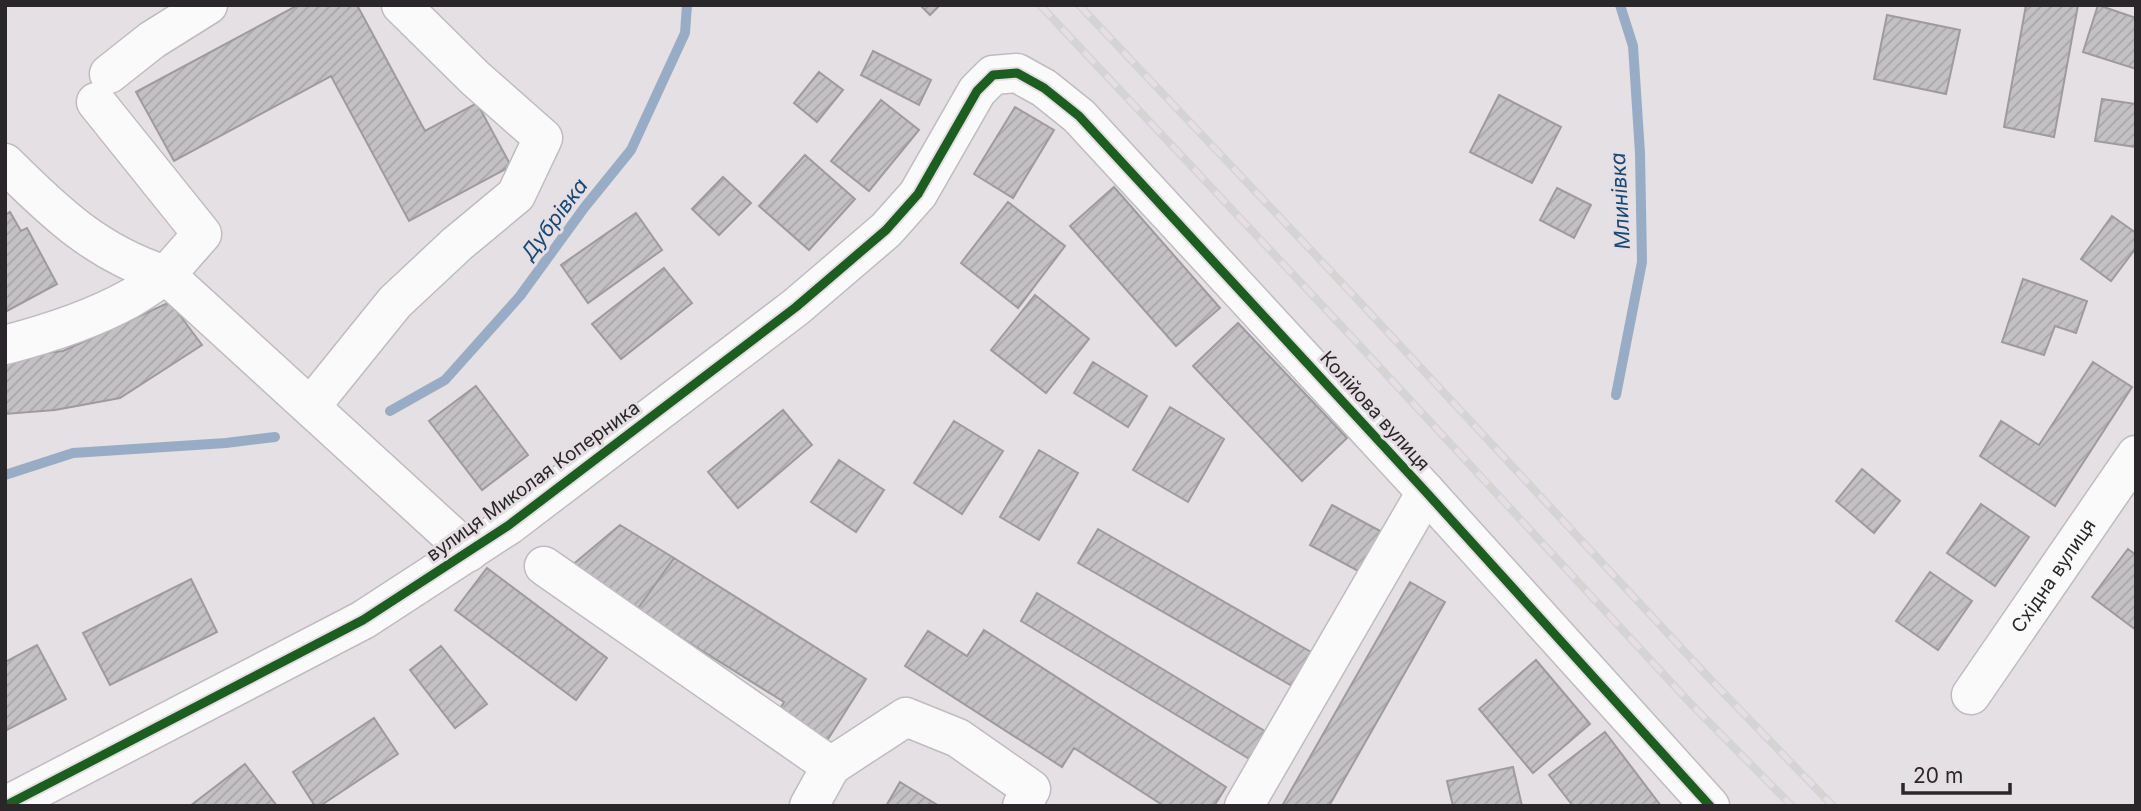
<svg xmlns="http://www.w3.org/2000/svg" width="2141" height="811" font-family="Inter,sans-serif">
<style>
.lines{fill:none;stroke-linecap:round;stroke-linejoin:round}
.stream{stroke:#98adc5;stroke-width:10}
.building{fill:url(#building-hatch);stroke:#9e9b9d;stroke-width:2}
.minor-casing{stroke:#bfbcbf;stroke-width:41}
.minor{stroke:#fbfafb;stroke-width:38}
.rail-casing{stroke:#d5d4d5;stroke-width:8}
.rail{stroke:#e5dfe4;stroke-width:5;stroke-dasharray:16;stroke-linecap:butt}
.cycleway-casing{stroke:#e5dfe4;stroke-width:13}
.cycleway{stroke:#1b5e20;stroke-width:9}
.labels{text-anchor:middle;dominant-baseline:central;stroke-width:6;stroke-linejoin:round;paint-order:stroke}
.street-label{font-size:19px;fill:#2a272a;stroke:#e5dfe4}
.water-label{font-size:21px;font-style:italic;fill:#194874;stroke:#e5dfe4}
</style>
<defs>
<pattern id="building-hatch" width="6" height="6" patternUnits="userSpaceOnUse" patternTransform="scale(1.75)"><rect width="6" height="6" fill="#c4c1c4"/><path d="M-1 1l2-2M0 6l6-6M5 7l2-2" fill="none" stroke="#a9a6a9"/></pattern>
</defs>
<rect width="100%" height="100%" fill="#e4e0e3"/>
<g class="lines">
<path class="stream" d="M1616,395L1642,262L1640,153L1633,46L1620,5
M390,411L445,380L520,296L584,208L631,150L685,33L687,5
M5,475L73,453L226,443L275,437"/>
</g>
<path class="building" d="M298,5H357L425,131L477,103L511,166L409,221L331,76L174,161L136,92Z
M920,5H940L930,15Z
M2026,5H2078L2054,137L2004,127Z
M2098,5L2136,18V69L2083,52Z
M1887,15L1960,30L1946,94L1874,79Z
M873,51L931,80L919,105L861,75Z
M819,72L843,90L817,122L794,103Z
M1499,95L1561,127L1532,183L1470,152Z
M2102,99L2136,104V147L2095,141Z
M881,100L919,130L869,191L831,161Z
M1015,107L1054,130L1013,198L974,174Z
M805,155L855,199L809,250L759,206Z
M723,177L751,203L719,235L692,209Z
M1114,187L1220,308L1176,346L1070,226Z
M1557,188L1591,205L1574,238L1540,220Z
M1008,202L1065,246L1018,308L961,263Z
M10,212L21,231L27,228L57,284L5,312V215Z
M636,213L662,250L588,303L561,265Z
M2112,216L2136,233V248L2111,281L2081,259Z
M664,268L692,303L621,359L592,324Z
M2023,279L2087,301L2076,333L2055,326L2044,355L2002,342Z
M1035,295L1089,339L1046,393L991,350Z
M170,302L202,345L120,398L55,410L5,414V358L63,351Z
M1238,323L1347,438L1302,481L1193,366Z
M1093,362L1147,396L1128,427L1074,393Z
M2093,362L2132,387L2055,506L1980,456L2001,421L2039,445Z
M476,386L528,455L482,490L429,421Z
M1170,407L1224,439L1188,502L1133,470Z
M783,410L812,445L738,508L708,472Z
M954,421L1003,451L962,514L914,483Z
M1039,450L1078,473L1039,540L1000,517Z
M839,460L884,490L856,532L811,502Z
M1862,469L1900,501L1874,533L1836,501Z
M1981,504L2029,537L1995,586L1947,553Z
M1332,505L1382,532L1360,572L1310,545Z
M620,525L674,558L637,610L570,567Z
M1098,529L1318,656L1299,690L1078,563Z
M2128,549L2136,555V630L2092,597Z
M674,558L866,679L823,747L775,717L784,702L637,610Z
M487,568L607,658L576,700L455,610Z
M1930,572L1972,601L1938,650L1896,621Z
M191,579L217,632L110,685L83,633Z
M1410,582L1445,602L1329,806H1282Z
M1037,593L1268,733L1251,760L1021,621Z
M984,630L1226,787L1214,806H1164L1074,748L1062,767L905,666L928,631L967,656Z
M37,645L66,699L7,730L5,727V662Z
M441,646L487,704L455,728L410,670Z
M1536,660L1590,724L1533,773L1479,709Z
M374,718L398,754L320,806H315L293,772Z
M1605,732L1661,806H1573L1549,775Z
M245,764L277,806H190Z
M1513,767L1522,806H1453L1447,781Z
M900,782L939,806H886Z"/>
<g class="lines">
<g class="minor-casing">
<g id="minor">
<path d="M109,74L152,40L208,5"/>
<path d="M5,163C55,213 98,254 166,275L202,234L96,102"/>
<path d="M5,345C47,334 91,320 129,299C142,292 154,283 166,275L469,552"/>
<path d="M311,406L395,302L457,244L516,195L543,138L475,78L401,5"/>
<path d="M544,566L831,766L809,806"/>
<path id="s1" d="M1971,695L2136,455"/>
<path d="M831,766L906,717L958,738L1031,789L1022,806"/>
<path d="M5,806L363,620L509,525L796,307L886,230L918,194L977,91L993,75L1017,73L1044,88L1079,116L1426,492L1710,806"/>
<path d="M1244,806L1426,492"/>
</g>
</g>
<use href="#minor" class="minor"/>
<g class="rail-casing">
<path id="rail" d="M1040,5L1349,334L1692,705L1792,806
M1079,5L1342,283L1712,681L1833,806"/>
</g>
<use href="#rail" class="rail"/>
<g class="cycleway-casing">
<path id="cycleway" d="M5,806L363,620L509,525L796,307L886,230L918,194L977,91L993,75L1017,73L1044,88L1079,116L1426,492L1710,806"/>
</g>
<use href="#cycleway" class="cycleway"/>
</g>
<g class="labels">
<g class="street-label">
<text transform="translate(1375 411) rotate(48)">Колійова вулиця</text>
<text transform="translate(533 481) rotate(-36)">вулиця Миколая Коперника</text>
<text stroke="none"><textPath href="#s1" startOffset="145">Східна вулиця</textPath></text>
</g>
<g class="water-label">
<text transform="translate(1620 201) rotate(-93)">Млинівка</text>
<text transform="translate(554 219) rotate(-53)">Дубрівка</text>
</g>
</g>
<rect width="2141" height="811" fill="none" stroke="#2a272a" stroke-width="14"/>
<path d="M1903 783v10h107v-10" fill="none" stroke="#2a272a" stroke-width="3.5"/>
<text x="1913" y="783" font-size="21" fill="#2a272a" stroke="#e5dfe4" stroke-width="5" paint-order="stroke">20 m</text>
</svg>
